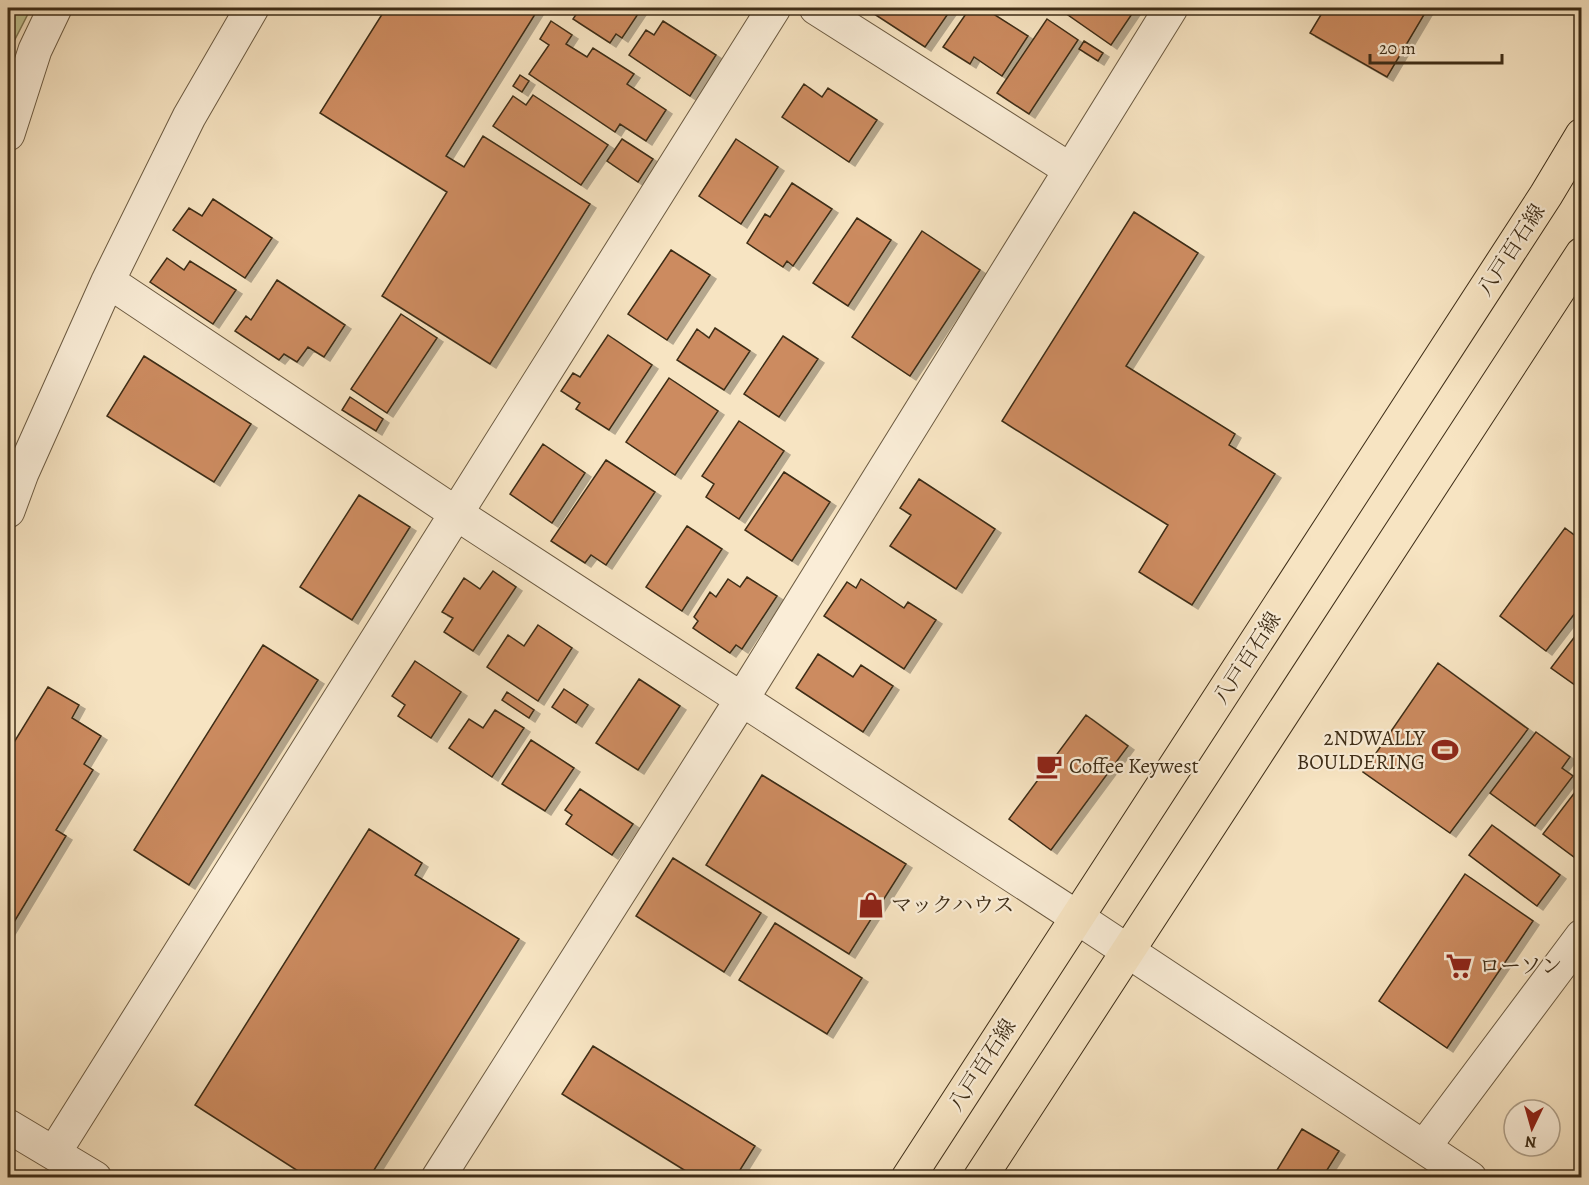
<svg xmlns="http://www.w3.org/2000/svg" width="1589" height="1185" font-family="Alegreya,'Noto Serif JP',serif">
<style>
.green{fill:#c0c391;stroke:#7f7854;stroke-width:1.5}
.building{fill:#cc8b60;stroke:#3e2d17;stroke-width:1.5;filter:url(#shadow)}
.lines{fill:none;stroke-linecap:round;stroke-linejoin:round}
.minor-casing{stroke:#6c5b42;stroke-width:35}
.tertiary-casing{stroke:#6c5b42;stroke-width:35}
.primary-casing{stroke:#3e2d17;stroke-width:35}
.minor{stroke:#faedd7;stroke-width:33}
.tertiary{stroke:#faedd7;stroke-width:33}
.primary{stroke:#f7e4c2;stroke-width:33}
.labels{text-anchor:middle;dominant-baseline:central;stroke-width:4.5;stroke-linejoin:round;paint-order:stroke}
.street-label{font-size:21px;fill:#3e2d17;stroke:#faedd7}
.poi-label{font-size:21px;fill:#3e2d17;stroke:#faedd7;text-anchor:start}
</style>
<defs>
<filter id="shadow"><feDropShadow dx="6" dy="4" stdDeviation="0" flood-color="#0004"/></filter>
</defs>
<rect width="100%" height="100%" fill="#f7e4c2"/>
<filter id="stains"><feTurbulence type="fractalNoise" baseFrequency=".00333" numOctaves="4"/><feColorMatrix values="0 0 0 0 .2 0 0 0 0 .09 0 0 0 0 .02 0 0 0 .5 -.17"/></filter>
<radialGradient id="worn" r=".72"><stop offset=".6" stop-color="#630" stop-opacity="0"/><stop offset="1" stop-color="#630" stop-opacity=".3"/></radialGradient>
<path class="green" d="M8,8H31L8,53Z"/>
<path class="building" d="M386,8H539L446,156L464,167L483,136L590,204L490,364L382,296L447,192L320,113Z
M575,8H642L622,38L616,34L610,43L573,19L579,10Z
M865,8H952L925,47Z
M970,8H984L1028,36L1002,76L974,57L970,64L943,47Z
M1058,8H1136L1111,45Z
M1325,8H1428L1387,77L1310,33Z
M1047,19L1078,40L1029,114L997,93Z
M551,21L572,35L566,44L587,57L593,48L634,74L627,84L666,110L646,141L620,124L615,132L529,74L549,45L540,39Z
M663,21L716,55L690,96L629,55L646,30L654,35Z
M1084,41L1103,53L1098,61L1079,49Z
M520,75L529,81L522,92L513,86Z
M804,84L822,97L828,88L877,120L849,162L782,117Z
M533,95L608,145L581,185L493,126L513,96L526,105Z
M622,139L653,159L638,182L607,161Z
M736,139L778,167L741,224L699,196Z
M792,183L832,209L793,266L787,261L783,267L747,243L765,214L770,217Z
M213,199L272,238L245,278L173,230L189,208L202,216Z
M1134,212L1198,253L1126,366L1235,434L1229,445L1275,474L1192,605L1139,572L1168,525L1002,421Z
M857,218L891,240L848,306L813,283Z
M922,231L980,270L910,376L852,337Z
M671,250L710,275L667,340L628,314Z
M167,258L184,270L190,261L236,290L213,324L150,282Z
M277,280L345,325L324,357L308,347L297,362L284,354L279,360L235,331L246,316L251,320Z
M401,314L437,338L387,413L351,389Z
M715,328L750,351L724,390L677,360L697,329L709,338Z
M608,335L652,365L609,430L576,409L580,403L561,391L573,373L580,377Z
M783,336L818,359L779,417L744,394Z
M144,356L251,424L214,482L107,416Z
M669,378L718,411L675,475L626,442Z
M350,397L383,419L376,431L342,410Z
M739,421L784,451L739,519L706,497L714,484L702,476Z
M543,444L585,473L552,523L510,494Z
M606,460L655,492L606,565L591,555L585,563L551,541Z
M784,472L830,502L792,561L745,530Z
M919,479L995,529L956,589L890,546L911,515L900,508Z
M359,495L410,527L352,620L300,587Z
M687,526L722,549L682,611L646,587Z
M1565,528L1582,541V604L1546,651L1500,616Z
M493,571L516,587L473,651L444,632L453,618L442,612L464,578L480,589Z
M747,577L777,596L742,649L736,645L730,653L693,628L698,621L694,617L710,592L716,597L728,579L740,587Z
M861,579L904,608L908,602L936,620L904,669L824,616L847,582L856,588Z
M538,625L572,648L538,701L487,667L508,635L524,646Z
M1582,627V690L1551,668Z
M263,645L318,680L189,885L134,850Z
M818,654L853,677L861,665L893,686L863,732L796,688Z
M415,661L461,692L431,738L398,716L405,705L392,696Z
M1438,663L1528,729L1450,833L1363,772Z
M639,679L680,706L638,770L596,743Z
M48,687L79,705L72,718L101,736L84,764L93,770L56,830L66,836L8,932V752Z
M564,689L588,705L576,723L552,707Z
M507,692L534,710L529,718L502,700Z
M495,710L524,728L492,777L449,748L469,719L483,728Z
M1086,715L1128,746L1051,850L1009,819Z
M1536,732L1570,757L1562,768L1573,776L1535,826L1490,793Z
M531,740L574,768L545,811L502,784Z
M762,775L906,864L849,954L706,865Z
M1582,783V863L1543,834Z
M580,789L633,824L612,855L566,824L572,815L565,810Z
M1492,825L1560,875L1537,906L1469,855Z
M369,829L422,863L415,875L519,939L369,1178H309L195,1105Z
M673,858L761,913L724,972L636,916Z
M1465,874L1533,921L1447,1048L1379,1001Z
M775,923L862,978L827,1034L739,980Z
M593,1046L755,1146L735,1178H697L562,1094Z
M1302,1129L1339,1151L1322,1178H1289L1277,1170Z"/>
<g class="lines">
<g class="minor-casing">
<path id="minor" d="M816,8L1069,169
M8,134L35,50L55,8
M108,281L457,514L1078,918
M8,511L22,473L108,281L189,117L252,8
M8,1126L95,1178
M1424,1147L1582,936
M54,1153L774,8
M438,1178L742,699L1171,8"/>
</g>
<g class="tertiary-casing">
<path id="tertiary" d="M1078,918L1470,1178"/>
</g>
<g class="primary-casing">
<path id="primary" d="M908,1178L1546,195L1582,135
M980,1178L1582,254"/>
</g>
<use href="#minor" class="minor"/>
<use href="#tertiary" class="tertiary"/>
<use href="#primary" class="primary"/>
</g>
<defs>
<g id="stadium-bare" transform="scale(2.07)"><path d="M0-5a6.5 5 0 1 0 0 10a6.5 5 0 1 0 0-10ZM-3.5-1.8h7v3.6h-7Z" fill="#8f2418" stroke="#faedd7" stroke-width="2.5" paint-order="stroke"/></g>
<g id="cafe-bare" transform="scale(2.07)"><path d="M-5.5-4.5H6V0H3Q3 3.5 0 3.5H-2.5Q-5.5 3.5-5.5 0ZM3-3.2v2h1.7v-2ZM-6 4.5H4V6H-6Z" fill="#8f2418" stroke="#faedd7" stroke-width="2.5" paint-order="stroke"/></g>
<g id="shop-bare" transform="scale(2.07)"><path d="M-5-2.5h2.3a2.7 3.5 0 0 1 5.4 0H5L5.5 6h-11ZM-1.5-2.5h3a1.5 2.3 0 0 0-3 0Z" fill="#8f2418" stroke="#faedd7" stroke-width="2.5" paint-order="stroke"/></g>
<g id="supermarket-bare" transform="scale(2.07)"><path d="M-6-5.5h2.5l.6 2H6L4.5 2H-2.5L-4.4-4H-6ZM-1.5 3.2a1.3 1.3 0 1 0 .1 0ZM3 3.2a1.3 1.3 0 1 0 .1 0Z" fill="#8f2418" stroke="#faedd7" stroke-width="2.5" paint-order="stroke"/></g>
</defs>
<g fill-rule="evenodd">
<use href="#stadium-bare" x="1445" y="750"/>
<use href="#cafe-bare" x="1049" y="766"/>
<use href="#shop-bare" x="871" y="905"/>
<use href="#supermarket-bare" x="1459" y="966"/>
</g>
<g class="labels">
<g class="street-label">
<text transform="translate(1511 250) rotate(-57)">八戸百石線</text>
<text transform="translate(1247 658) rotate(-57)">八戸百石線</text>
<text transform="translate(982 1065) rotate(-57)">八戸百石線</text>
</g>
<g class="poi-label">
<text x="1425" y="738" text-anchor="end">2NDWALLY<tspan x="1425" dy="24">BOULDERING</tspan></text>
<text x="1069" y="766">Coffee Keywest</text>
<text x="891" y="905">マックハウス</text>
<text x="1479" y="966">ローソン</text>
</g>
</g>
<rect width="1589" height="1185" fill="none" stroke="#f7e4c2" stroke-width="30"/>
<rect x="9" y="9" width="1571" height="1167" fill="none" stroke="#3e2d17" stroke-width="3"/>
<rect x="15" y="15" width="1559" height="1155" fill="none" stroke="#3e2d17" stroke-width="1.5"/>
<g transform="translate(1532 1128) rotate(185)"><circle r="28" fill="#faedd7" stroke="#afa08a" stroke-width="1.5"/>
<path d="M0-4.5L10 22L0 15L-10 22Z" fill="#8f2418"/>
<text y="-9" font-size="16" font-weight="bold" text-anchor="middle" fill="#3e2d17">N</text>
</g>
<path d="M1370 54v9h132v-9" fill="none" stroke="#3e2d17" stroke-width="3"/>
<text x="1379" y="54" font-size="18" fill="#3e2d17" stroke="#faedd7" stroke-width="4.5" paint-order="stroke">20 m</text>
<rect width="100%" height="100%" filter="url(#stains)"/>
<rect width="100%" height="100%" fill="url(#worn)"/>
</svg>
